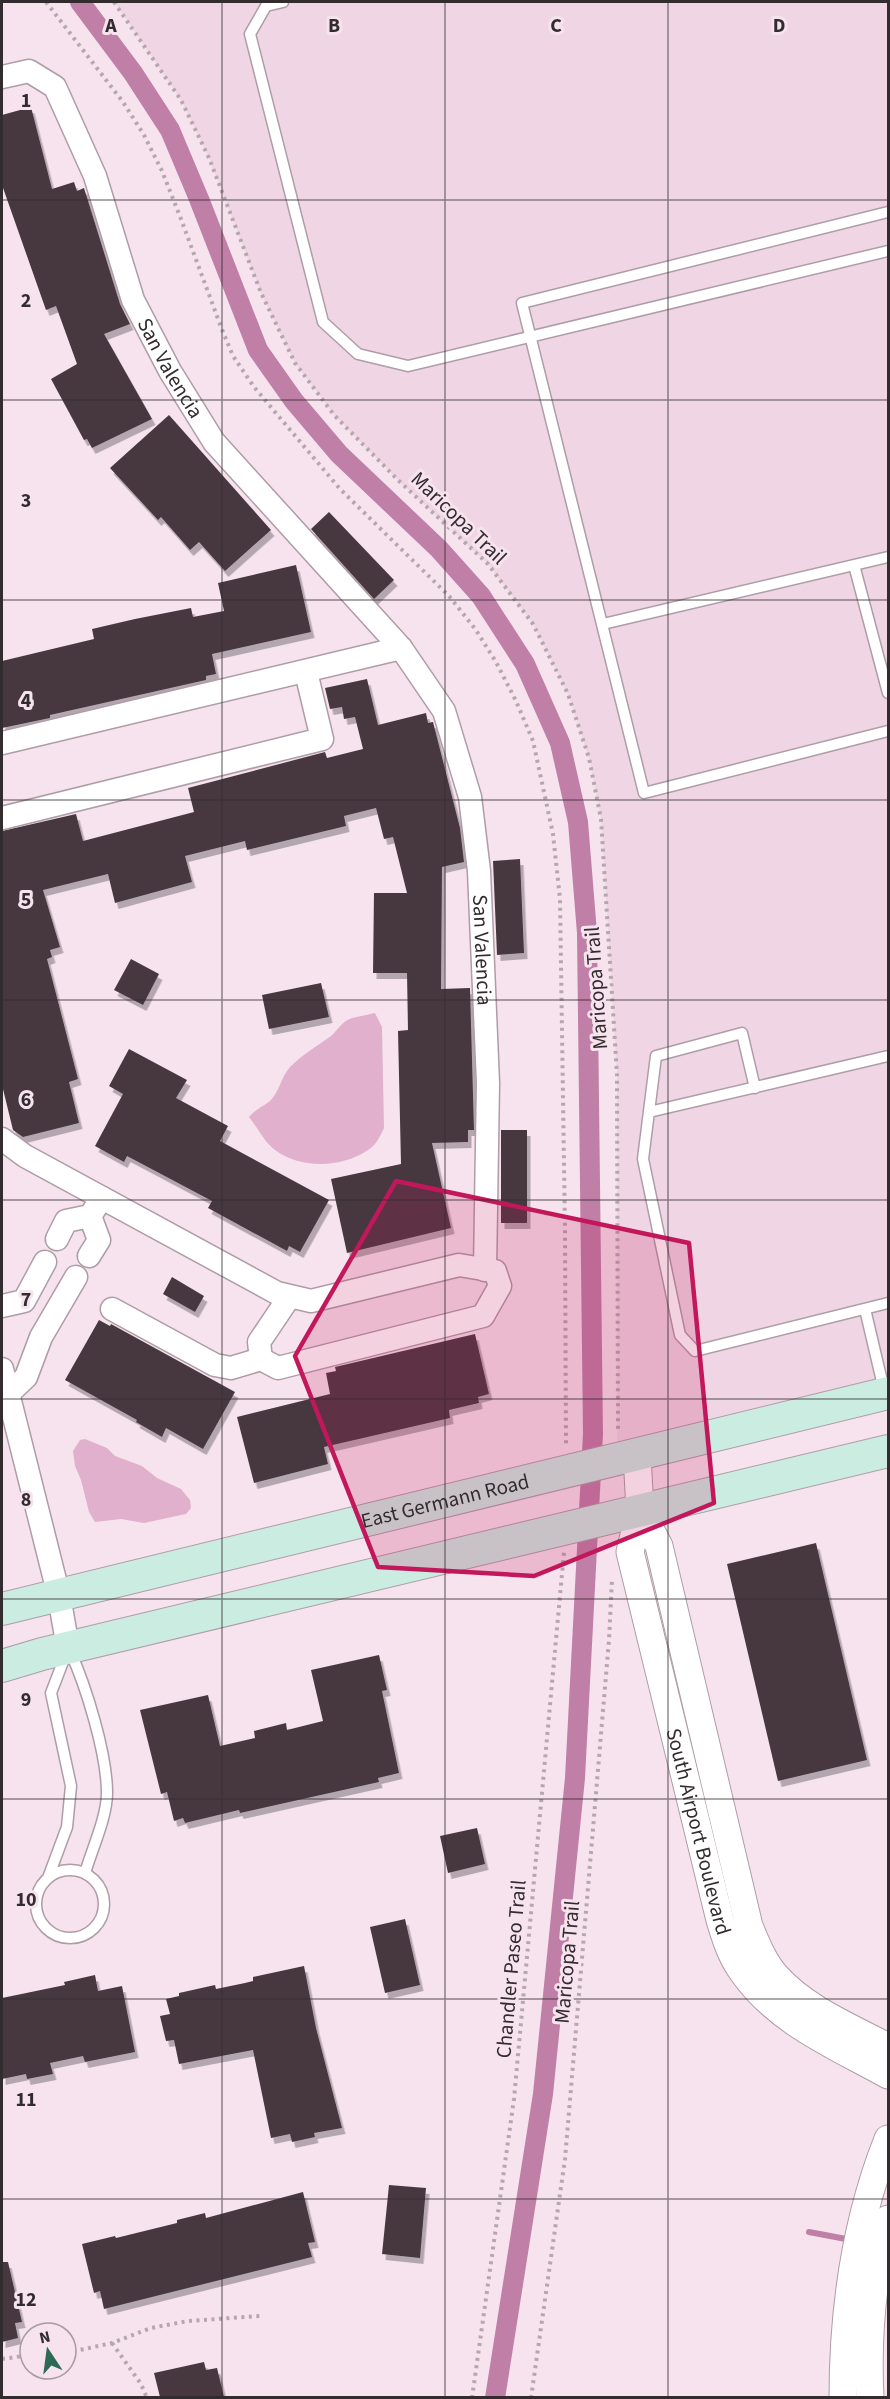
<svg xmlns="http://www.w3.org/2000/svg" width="890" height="2399" font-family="'Source Sans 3',sans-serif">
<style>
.built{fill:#f0d6e5}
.green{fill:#e1b0cc}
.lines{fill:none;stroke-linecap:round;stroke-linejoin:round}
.stream{stroke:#bf7fa6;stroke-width:6}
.canal{stroke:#bf7fa6;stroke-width:20}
.building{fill:#473941;filter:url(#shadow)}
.service-casing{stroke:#ae9da6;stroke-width:13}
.minor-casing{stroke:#ae9da6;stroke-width:25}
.tertiary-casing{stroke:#ae9da6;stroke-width:29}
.secondary-casing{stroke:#ae9da6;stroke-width:34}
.path{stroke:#b6a7ae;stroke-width:4;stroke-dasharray:3 4.5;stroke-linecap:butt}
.service{stroke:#fff;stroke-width:10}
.minor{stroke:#fff;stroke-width:22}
.tertiary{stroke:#fff;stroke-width:27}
.secondary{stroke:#caece1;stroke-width:32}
.marked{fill:#c2185b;fill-opacity:0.2;stroke:#c2185b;stroke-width:4.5;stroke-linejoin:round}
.grid{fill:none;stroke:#332c2f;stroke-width:1.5;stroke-opacity:0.55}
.labels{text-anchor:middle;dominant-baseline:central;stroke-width:6;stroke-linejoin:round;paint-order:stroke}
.street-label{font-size:21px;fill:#332c2f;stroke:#f6e3ed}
.grid-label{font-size:20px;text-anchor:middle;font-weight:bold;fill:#332c2f;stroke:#f6e3ed;stroke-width:6;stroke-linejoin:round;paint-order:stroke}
</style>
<defs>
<filter id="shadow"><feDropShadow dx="3.5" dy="6" stdDeviation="0" flood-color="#0004"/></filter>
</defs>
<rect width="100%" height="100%" fill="#f6e3ed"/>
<path class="built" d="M123,2H888V1396L617,1461V1075L601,819L589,758L568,694L533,624L488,564L399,481L334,415L295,363L261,293L209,158L181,100L115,3Z"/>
<path class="green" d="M375,1013L382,1027L384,1128C380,1137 376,1145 368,1150C342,1168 300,1169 275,1150C265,1143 257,1127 249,1117C257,1108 263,1107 271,1100C280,1090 281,1077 290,1067C302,1055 317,1046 331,1036C338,1030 342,1021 352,1018C360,1016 368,1015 375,1013Z
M85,1439L107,1448L115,1456L142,1466L157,1478L181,1489L190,1500L191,1508L186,1514L144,1523L121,1519L95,1522L89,1512L81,1480L75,1466L73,1451L80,1440Z"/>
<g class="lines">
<path class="stream" d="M809,2232L846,2239"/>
<path class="canal" d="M80,2L133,73L170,130L199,199L258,350L294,401L339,454L439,549L481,596L525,664L560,743L578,822L587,933L593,1434L575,1778L543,2094L495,2398"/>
</g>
<path class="building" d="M31,107L52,189L74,182L77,191L84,188L120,304L130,324L104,334L152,419L92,448L87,439L84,440L51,379L77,364L56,306L46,310L2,185V115Z
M169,415L271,530L225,571L199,542L190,550L161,517L158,520L110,468Z
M329,512L394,580L374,599L311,529Z
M296,565L311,632L212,654L216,674L206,676V680L50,715V718L2,728V661L94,639L92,629L135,619L191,608L193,617L224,611L218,583Z
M367,679L378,725L426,713L428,723L433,722L460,828L464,862L442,867L441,989L470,988L474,1130H468V1142L432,1143L451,1228L347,1253L331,1179L401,1164L398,1031L408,1030L407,973H373L374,893H407L393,837L384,839L376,808L344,816L346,826L247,850L245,841L185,856L192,882L115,903L108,874L43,890L60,947L50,950L52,957L47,959L78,1079L69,1082L79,1123L23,1137L13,1130L2,1085V831L76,814L83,841L194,812L188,788L325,752L327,758L363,749L355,717L344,719L342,707L330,709L325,688Z
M520,859L524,953L497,955L493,861Z
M131,959L159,974L143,1005L114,990Z
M321,983L329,1017L269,1029L262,995Z
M129,1049L187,1080L176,1098L228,1126L220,1141L329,1200L300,1252L289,1246L287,1251L208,1208L212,1201L127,1156L124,1162L95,1146L123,1094L109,1086Z
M501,1130H527V1223H501Z
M172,1277L204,1296L195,1312L163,1294Z
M99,1320L110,1326L111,1324L235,1392L203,1449L166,1428L162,1437L136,1422L137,1420L65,1380Z
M475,1334L489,1394L478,1397L479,1403L449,1410L450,1418L324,1447L328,1464L254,1483L237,1417L330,1394L326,1373L336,1371L335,1367Z
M816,1543L867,1760L778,1781L727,1564Z
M379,1655L387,1690L382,1691L399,1773L378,1778L379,1782L240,1813L239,1810L185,1823L183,1818L174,1821L167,1792L161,1794L140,1710L208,1695L220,1746L255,1738L254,1731L286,1723L287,1730L323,1721L311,1670Z
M477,1828L485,1864L448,1873L440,1836Z
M405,1919L420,1985L385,1993L370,1927Z
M304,1966L316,2028L342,2128L314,2133L315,2137L292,2142L290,2134L271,2138L253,2050L179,2064L174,2040L166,2041L160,2016L170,2014L166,1999L179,1996V1993L215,1985L216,1989L245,1983L253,1981V1977Z
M95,1975L98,1991L122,1986L135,2052L85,2062L83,2056L50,2063L53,2074L27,2079L26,2074L2,2079V1998L65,1985L64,1982Z
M389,2185L426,2188L420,2258L382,2254Z
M303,2192L315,2242L308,2243L312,2257L104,2309L100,2291L94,2293L82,2244L115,2236L116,2238L177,2223V2220L205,2213L206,2218Z
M2,2262H8L22,2322L15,2323L18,2338L2,2342Z
M204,2362L206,2370L217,2368L224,2397H160L154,2373Z"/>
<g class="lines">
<g class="service-casing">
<path id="service" d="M283,2L266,6L250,34L323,322L358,354L408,366L888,251
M888,212L522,303L644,793L888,731
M854,565L888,693
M603,624L888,557
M755,1088L742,1033L656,1056L643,1159L680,1335L695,1351L888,1303
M649,1112L888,1056
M865,1309L884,1390
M70,1651C86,1686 107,1754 107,1793C107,1817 92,1849 85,1873
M36 1904a34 34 0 1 1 68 0a34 34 0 1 1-68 0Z
M48,1878L67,1827L71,1786L51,1693L66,1654"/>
</g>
<g class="minor-casing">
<g id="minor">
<path id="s1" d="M2,77L29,71L55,87L95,176L133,300L170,371L214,442L401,648L444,711L470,797L479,871L488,1083L485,1270"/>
<path d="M2,743L401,648"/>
<path d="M2,818L322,739L306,672"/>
<path d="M2,1139L25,1156L277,1293L311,1301L459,1265L495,1271L500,1286L483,1316L278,1368L261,1359L259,1342L290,1296"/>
<path d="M57,1239L66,1221L90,1216L102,1198"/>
<path d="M89,1256L99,1240L90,1216"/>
<path d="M2,1306L24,1301L45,1262"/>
<path d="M112,1309L215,1365L231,1368L261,1359"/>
<path d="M2,1369L59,1596L68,1648"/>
<path d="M8,1394L26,1377L41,1337L76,1277"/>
</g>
</g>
<g class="tertiary-casing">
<g id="tertiary">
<path id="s2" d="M637,1455L640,1510L630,1552L720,1920C725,1937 731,1956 742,1971C777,2022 836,2046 888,2075"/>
<path d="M640,1510L659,1546L749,1926C756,1943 763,1961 775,1975C805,2009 850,2027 888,2047"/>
<path d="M843,2398C843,2308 855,2222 888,2139"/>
<path d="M870,2398C867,2338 872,2277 888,2219"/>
</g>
</g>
<g class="secondary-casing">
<g id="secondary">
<path id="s3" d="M2,1609L888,1393"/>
<path d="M2,1666L42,1654L888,1451"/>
</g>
</g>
<path class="path" d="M46,2L123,102L144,135L162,171L181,219L221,327L233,356L254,387L340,489L449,596L476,630L496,662L516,701L533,741L553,834L560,899L565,1230L566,1446
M114,2L181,100L209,158L261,293L295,363L334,415L399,481L488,564L533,624L568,694L589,758L601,819L617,1075L618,1433
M112,2343L141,2384L147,2398
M66,2353L112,2343L151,2328L188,2321L260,2316
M2,2359L30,2355
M472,2398L514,2099L564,1552
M531,2398L565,2159L609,1640L612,1579"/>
<use href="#service" class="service"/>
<use href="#minor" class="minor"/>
<use href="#tertiary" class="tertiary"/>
<use href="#secondary" class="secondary"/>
</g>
<path class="marked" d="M396,1181L689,1243L714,1503L534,1576L378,1567L295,1356Z"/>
<path class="grid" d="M222,2V2398M445,2V2398M668,2V2398M2,200H888M2,400H888M2,600H888M2,800H888M2,1000H888M2,1200H888M2,1399H888M2,1599H888M2,1799H888M2,1999H888M2,2199H888"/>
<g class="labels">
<g class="street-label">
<text stroke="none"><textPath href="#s1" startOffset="363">San Valencia</textPath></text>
<text transform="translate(459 518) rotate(44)">Maricopa Trail</text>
<text stroke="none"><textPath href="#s1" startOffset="1047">San Valencia</textPath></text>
<text transform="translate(596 988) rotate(-94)">Maricopa Trail</text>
<text stroke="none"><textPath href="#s3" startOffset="456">East Germann Road</textPath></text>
<text stroke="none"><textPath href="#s2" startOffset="386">South Airport Boulevard</textPath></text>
<text transform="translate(567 1962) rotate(-85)">Maricopa Trail</text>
<text transform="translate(511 1969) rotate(-85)">Chandler Paseo Trail</text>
</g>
</g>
<g class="grid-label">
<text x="111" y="32">A</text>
<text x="334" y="32">B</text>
<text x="556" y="32">C</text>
<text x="779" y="32">D</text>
<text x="26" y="107">1</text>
<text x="26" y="307">2</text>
<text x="26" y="507">3</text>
<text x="26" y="707">4</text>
<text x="26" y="906">5</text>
<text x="26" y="1106">6</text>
<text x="26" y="1306">7</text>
<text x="26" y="1506">8</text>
<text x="26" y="1706">9</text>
<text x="26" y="1906">10</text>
<text x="26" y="2106">11</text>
<text x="26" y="2306">12</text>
</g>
<rect width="890" height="2399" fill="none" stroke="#332c2f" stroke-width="6"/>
<g transform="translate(48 2351) rotate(347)"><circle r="28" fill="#f6e3ed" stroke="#a89aa1" stroke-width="1.5"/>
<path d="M0-4.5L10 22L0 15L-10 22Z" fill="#2d6a56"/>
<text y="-9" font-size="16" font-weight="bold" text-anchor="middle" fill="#332c2f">N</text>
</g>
</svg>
